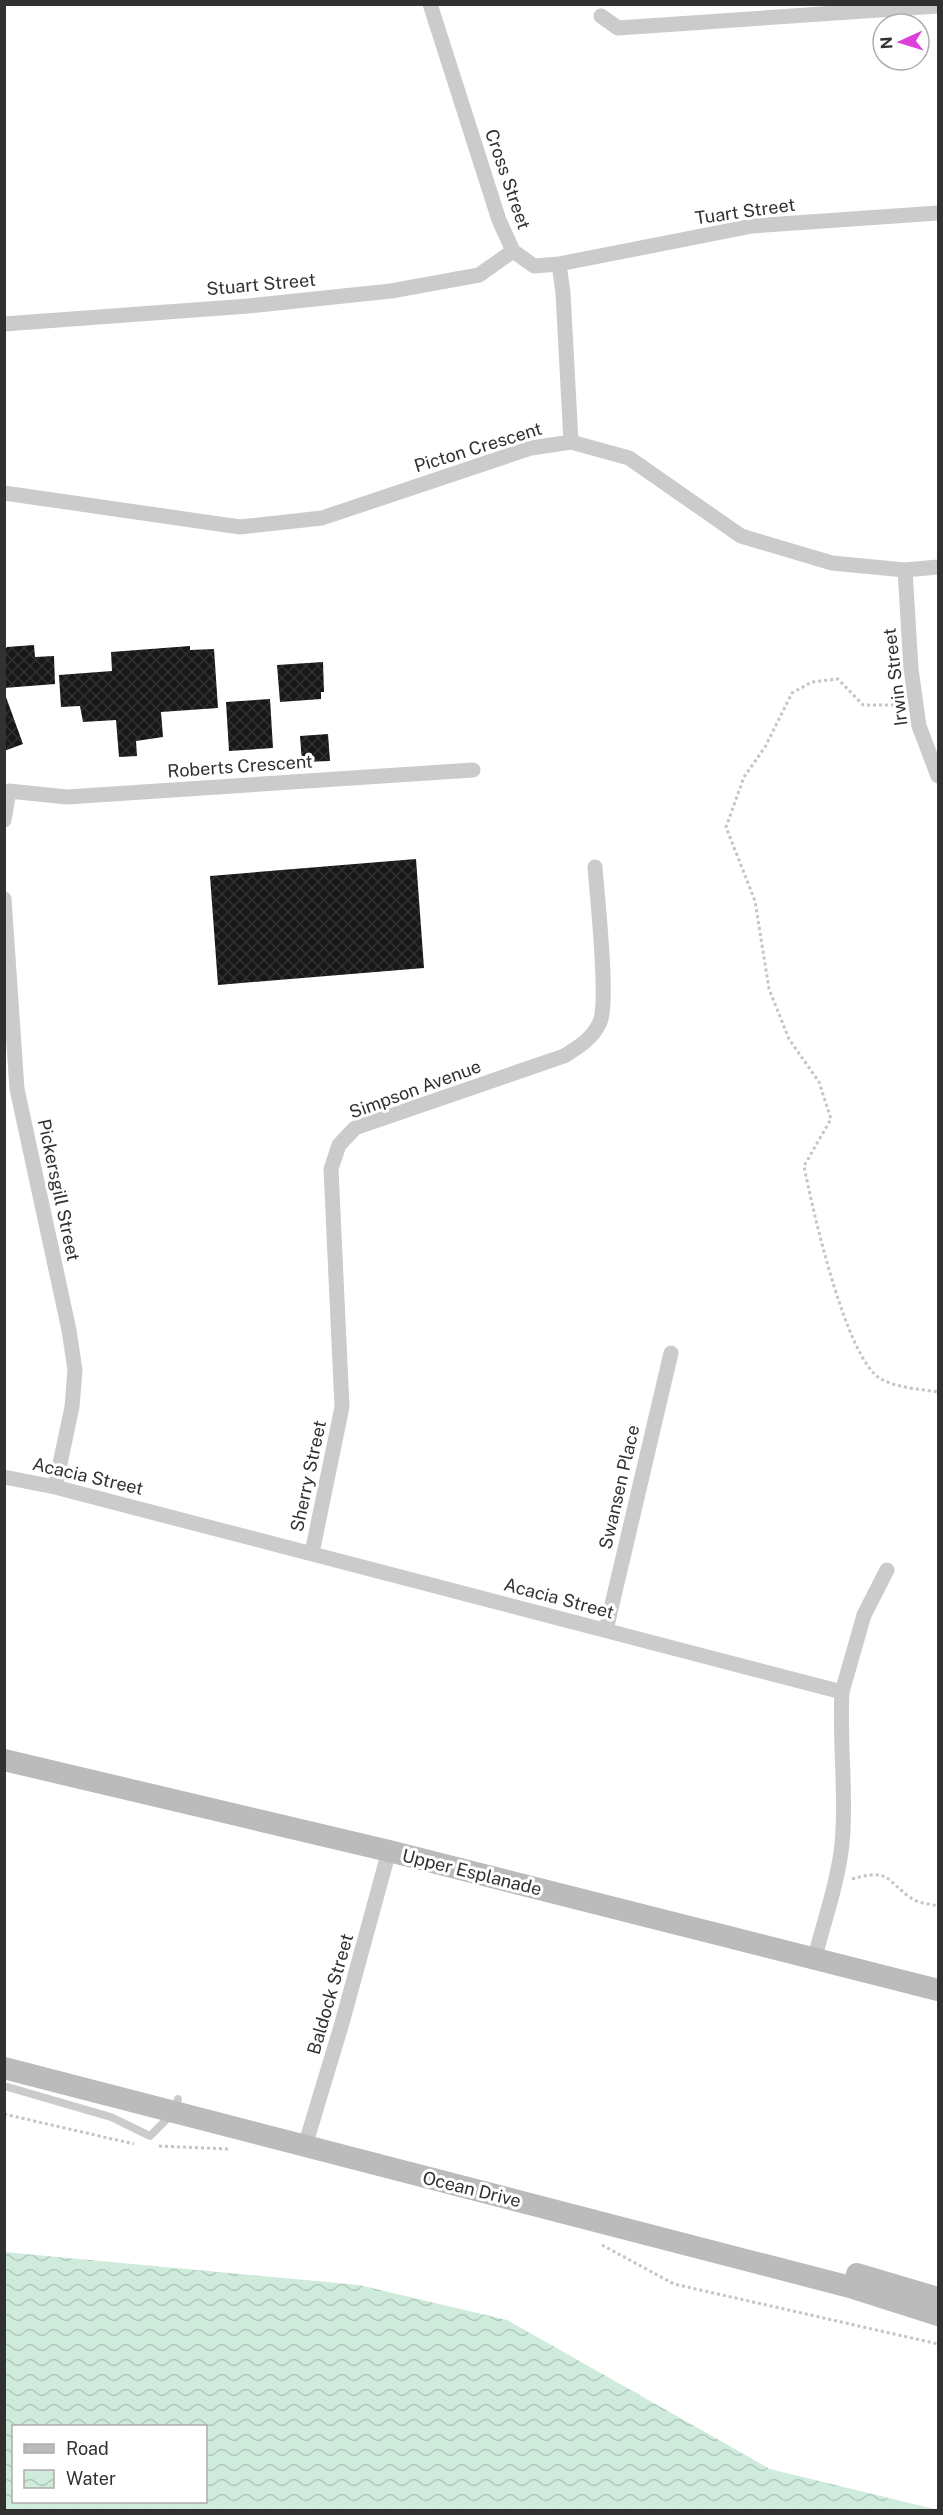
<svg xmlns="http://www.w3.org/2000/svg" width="943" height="2515" font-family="'Public Sans',sans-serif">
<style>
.water{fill:url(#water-waves);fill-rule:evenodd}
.building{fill:url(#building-cross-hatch)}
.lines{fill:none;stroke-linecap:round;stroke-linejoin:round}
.path{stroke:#c5c5c5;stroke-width:3;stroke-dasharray:3 3;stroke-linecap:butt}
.lane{stroke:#cbcbcb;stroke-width:8}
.street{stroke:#cbcbcb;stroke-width:15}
.secondary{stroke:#bbb;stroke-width:22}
.labels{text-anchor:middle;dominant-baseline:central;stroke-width:6;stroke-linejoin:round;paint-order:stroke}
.street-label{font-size:18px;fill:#313131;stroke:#fff}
</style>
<defs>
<pattern id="water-waves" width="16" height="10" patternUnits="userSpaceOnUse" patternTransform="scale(1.5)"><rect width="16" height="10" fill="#ceebdc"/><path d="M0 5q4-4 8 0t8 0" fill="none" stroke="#b1cabd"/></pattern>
<pattern id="building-cross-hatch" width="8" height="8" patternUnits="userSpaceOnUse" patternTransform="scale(1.5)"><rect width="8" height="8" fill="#181818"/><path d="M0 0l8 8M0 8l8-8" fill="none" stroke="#313131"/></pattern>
</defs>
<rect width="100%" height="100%" fill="#fff"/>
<path class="water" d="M4,2252L359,2285L507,2320L770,2469L938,2510H5ZM14,2426H206V2502H14Z"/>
<path class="building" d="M34,645L35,657L54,656L55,684L4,688V650L7,647Z
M190,646V650L214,649L218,708L161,712L163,737L136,741L137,756L119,757L116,720L83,722L80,706L61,707L59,675L112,671L111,652Z
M323,662L324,692H321V699L280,702L277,665Z
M6,697L23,744L4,751V698Z
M270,699L273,748L229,751L226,702Z
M328,734L330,761L302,762L300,736Z
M416,859L424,968L218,985L210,876Z"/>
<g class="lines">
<path class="path" d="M900,705H863L838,679L812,682L792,693L765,747L744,777L726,827L755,901L769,989L789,1039L819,1082L831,1119L804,1166C812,1207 846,1360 881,1379C897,1388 920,1389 938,1392
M852,1879C891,1868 885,1880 911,1898C917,1903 930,1904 938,1906
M4,2114L134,2144
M159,2146L230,2149
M602,2245L674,2284L938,2344"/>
<path class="lane" d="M4,2086L111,2117L150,2136L174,2112L178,2099"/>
<path class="street" d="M430,4L499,220L513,251L534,266L559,264L563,293L571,442
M601,16L618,28L938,6
M559,264L752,226L938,213
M4,324L248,306L391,291L479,275L513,251
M4,493L240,527L322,518L531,448L571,442L629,458L741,536L832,563L905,570L938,567
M905,570L911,669L919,726L938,776
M4,820L9,791L67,797L473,770
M4,899L17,1089L69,1330L75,1370L72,1407L55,1487
M4,1477L55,1487L842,1692C839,1743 847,1794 842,1844C838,1882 824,1921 815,1957
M312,1553L342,1407L331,1169L339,1145L355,1128L564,1056C579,1047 593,1038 600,1022C609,1002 597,895 595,867
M606,1630L671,1353
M842,1692L864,1615L887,1570
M305,2146L342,2023L389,1851"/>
<path class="secondary" d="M4,1760L389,1851L938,1990
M4,2068L850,2287L938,2315
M857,2274L938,2298"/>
</g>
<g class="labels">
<g class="street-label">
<text transform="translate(508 179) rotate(71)">Cross Street</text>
<text transform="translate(745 211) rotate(-8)">Tuart Street</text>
<text transform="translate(261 284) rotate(-5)">Stuart Street</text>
<text transform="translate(478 447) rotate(-17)">Picton Crescent</text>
<text transform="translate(895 677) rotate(-97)">Irwin Street</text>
<text transform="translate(240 766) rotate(-4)">Roberts Crescent</text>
<text transform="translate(415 1089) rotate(-20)">Simpson Avenue</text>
<text transform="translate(59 1190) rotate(78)">Pickersgill Street</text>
<text transform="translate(88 1476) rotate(13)">Acacia Street</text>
<text transform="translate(308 1476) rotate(-78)">Sherry Street</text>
<text transform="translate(619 1487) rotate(-77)">Swansen Place</text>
<text transform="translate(559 1598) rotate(15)">Acacia Street</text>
<text transform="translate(472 1872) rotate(14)">Upper Esplanade</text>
<text transform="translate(330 1994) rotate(-74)">Baldock Street</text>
<text transform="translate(472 2189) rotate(14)">Ocean Drive</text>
</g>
</g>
<rect width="943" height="2515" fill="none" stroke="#313131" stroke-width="12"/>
<rect x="12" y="2425" width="195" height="78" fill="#ffffff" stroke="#adadad" stroke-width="1.5"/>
<rect x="24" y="2444" width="30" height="9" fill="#bbbbbb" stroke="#adadad" stroke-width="1.5"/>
<text x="66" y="2455" font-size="18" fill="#313131">Road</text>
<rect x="24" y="2470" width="30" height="18" fill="url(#water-waves)" stroke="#adadad" stroke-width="1.5"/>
<text x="66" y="2485" font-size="18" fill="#313131">Water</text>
<g transform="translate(901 42) rotate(266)"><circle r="28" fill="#ffffff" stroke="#adadad" stroke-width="1.5"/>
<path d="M0-4.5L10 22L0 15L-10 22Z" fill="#db40db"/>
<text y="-9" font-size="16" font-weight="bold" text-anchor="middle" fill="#313131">N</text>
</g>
</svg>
